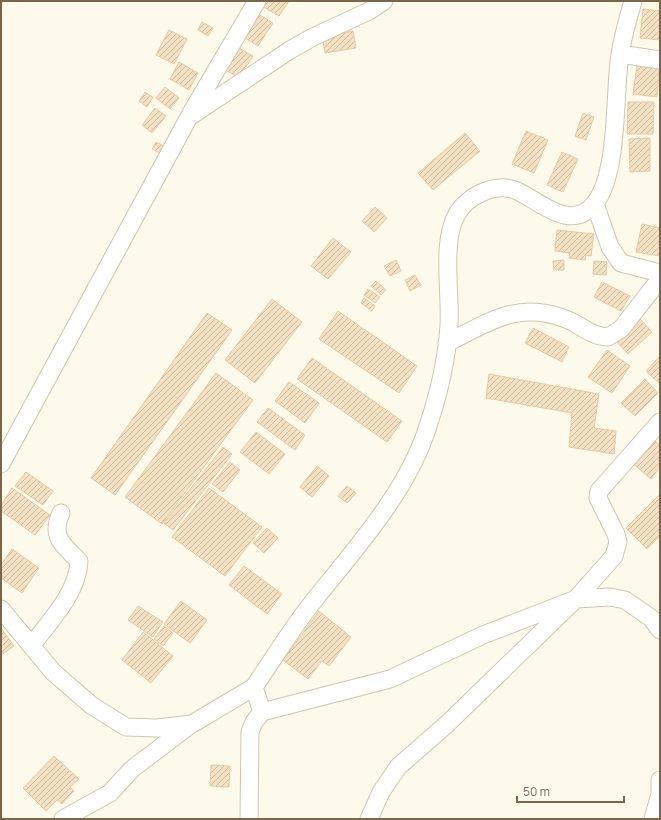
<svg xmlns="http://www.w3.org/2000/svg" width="661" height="820" font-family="Manrope,sans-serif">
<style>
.building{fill:url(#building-hatch);stroke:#e8caa1}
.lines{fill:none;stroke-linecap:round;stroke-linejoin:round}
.minor-casing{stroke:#d2c5af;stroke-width:19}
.minor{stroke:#fff;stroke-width:17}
</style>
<defs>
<pattern id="building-hatch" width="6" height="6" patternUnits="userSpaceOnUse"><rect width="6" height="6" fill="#f4e0c2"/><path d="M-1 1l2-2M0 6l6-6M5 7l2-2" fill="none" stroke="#cbb9a0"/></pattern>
</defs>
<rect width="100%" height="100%" fill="#fdfaeb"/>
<path class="building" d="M262,1H289L279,16L260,5Z
M643,9L660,11V40L640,38Z
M255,12L273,23L258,46L240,35Z
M202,22L213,28L208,36L198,30Z
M169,30L187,39L174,64L156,55Z
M353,31L356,48L325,53L322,36Z
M235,46L253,56L239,78L222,68Z
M638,59L660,62L657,97L633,94Z
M179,62L198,73L189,90L170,79Z
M165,87L179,98L170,109L156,98Z
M145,92L153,97L147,107L139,101Z
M628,102H654L653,134H627Z
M155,108L166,116L152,133L142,125Z
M583,113L594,117L586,140L575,136Z
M526,131L548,140L534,173L512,164Z
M465,133L480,151L433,190L418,173Z
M650,138V171L630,172L629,139Z
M156,142L164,146L160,153L152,149Z
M562,152L578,159L563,192L547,185Z
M375,207L387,218L374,232L362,221Z
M642,224L660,228V256L636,252Z
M557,230L594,234L591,256L586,255L585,260L569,258L570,253L555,251Z
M333,238L351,252L328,279L311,266Z
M396,260L401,271L390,276L384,266Z
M564,260V270H554L553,261Z
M594,261L607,262L606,275L593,274Z
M415,275L421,285L410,291L405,280Z
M376,281L386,290L381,295L371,286Z
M602,282L630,296L621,311L594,297Z
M368,289L380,297L375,303L364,295Z
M364,298L375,306L372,311L361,303Z
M272,299L302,322L255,383L225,360Z
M338,311L417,366L399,393L319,339Z
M207,313L232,330L115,495L91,478Z
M639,318L652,332L628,354L615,340Z
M533,328L569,347L562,362L525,343Z
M607,350L630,366L612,393L588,377Z
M660,356V384L646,371Z
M312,358L402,421L387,442L297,379Z
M216,373L253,400L162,524L125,497Z
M489,374L599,394L594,428L616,431L614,454L569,447L572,413L486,398Z
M645,379L658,393L635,416L621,403Z
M289,382L319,403L305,423L275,401Z
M268,408L305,435L295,450L257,422Z
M256,432L285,454L269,474L240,452Z
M651,438L660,445V467L651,479L631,462Z
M223,447L232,454L173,530L164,523Z
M230,462L240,470L223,492L212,484Z
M317,466L329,476L312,497L300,487Z
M26,472L53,491L43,505L15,486Z
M347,486L356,493L347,503L338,496Z
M12,488L50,515L35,535L1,511V505Z
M209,488L262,527L225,576L172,537Z
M660,494V536L647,549L626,528Z
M267,528L278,538L264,553L253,543Z
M12,549L39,568L22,593L1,578V565Z
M244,566L282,594L267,614L229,585Z
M181,601L207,620L190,643L164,624Z
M138,606L163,622L153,637L128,620Z
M319,611L351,637L329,666L322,661L308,679L283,660Z
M164,626L173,633L163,646L154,639Z
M1,628L14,646L1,655Z
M143,632L173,656L151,683L122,660Z
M54,756L79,779L70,787L74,791L62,804L57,800L46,811L23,788Z
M211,765L230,766L229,787L210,786Z"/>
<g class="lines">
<g class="minor-casing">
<path id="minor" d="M620,54L660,60
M191,113L257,1
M595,204L610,247L621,263L660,273
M447,343C487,323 517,301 563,318C579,323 591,337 608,337L621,329L660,279
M1,464L189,117L290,50L313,37L369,11L384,1
M1,609L53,672L91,705L126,727L157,728L192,724L254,687L262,712
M31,646C49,622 78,593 79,561C63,545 50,537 61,513
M254,687C274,658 293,626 316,598C356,548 409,489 428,426C439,393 447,360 449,325C451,293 441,241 457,214C462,205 472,197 481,193C491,188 504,186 515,190C539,200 571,234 595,203C619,173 614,93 620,54C623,36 628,18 633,1
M63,819L110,793L132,769L190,725
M249,819L250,732L254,722L262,712L390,679L483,635L576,599L610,597L625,600L651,618L660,630
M369,819L381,792L398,767L447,724L576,599L614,556L618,542L616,534L598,498L599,491L660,422
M653,819L660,794V780"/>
</g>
<use href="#minor" class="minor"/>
</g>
<rect width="661" height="820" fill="none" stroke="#7b664c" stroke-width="4"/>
<path d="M517 796v6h107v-6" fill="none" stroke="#7b664c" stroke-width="2"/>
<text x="523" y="796" font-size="12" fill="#7b664c" stroke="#fffdf3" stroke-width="3" paint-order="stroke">50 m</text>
</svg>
